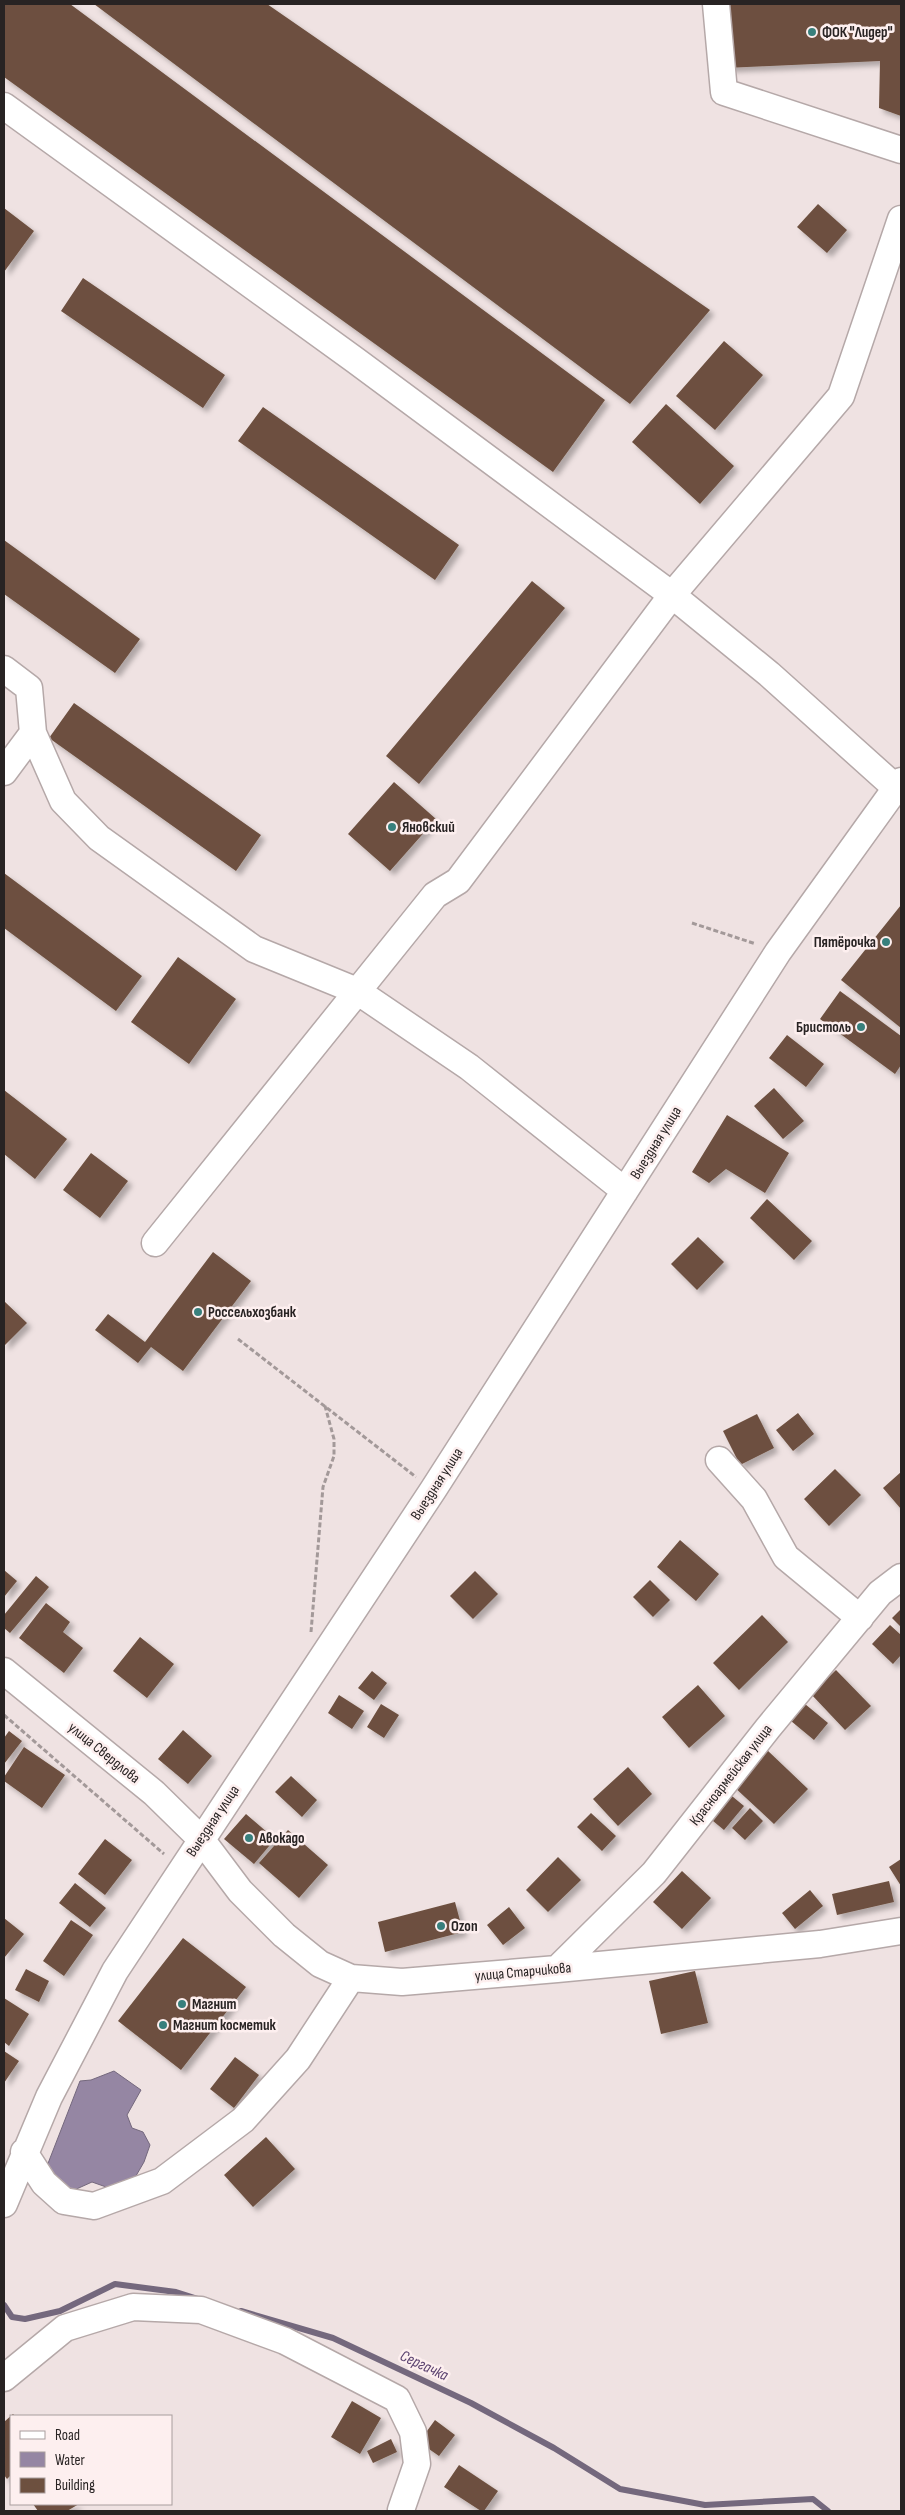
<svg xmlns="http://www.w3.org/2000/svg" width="905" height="2515" font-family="'Sofia Sans Condensed',sans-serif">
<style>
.water{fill:#9586a3;stroke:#74687d}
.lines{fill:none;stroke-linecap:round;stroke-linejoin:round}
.stream{stroke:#74687d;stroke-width:6}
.building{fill:#6d503f;filter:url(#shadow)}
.minor-casing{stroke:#b5a8a8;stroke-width:29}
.path{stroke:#a39999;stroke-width:3;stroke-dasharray:5 2.5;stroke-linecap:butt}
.minor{stroke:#fff;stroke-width:26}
.poi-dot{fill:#38807d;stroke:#fdefef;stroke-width:2}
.labels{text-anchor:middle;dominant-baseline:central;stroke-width:5;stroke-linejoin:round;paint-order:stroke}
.poi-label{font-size:15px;font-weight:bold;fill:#282323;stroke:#fdefef;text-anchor:start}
.street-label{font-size:15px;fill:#282323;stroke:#fdefef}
.water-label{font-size:16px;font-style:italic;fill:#5c4370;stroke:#fdefef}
</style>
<defs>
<filter id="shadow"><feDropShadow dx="4.5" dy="4.5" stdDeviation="2.5" flood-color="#0004"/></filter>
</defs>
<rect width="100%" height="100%" fill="#efe2e2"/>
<path class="water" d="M114,2071L141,2090L127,2115L132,2128L143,2132L150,2145L144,2162L133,2181L109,2188L92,2182L72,2191L47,2166L80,2081L91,2080Z"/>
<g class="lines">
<path class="stream" d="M4,2305L12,2317L25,2319L60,2311L115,2284L176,2292L198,2299
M241,2311L333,2338L471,2403L554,2448L620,2489L705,2505L813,2499L828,2511"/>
</g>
<path class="building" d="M4,4H70L605,400L553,472L4,77Z
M94,4H267L710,310L630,404Z
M721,4H901V116L879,108L880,61L725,68Z
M818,204L847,230L827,253L797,227Z
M4,208L34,231L4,272Z
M83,278L225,375L203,408L61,311Z
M724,341L763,375L715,430L676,396Z
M666,404L734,466L700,504L632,442Z
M263,407L459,545L435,580L238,441Z
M4,540L140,639L115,673L4,594Z
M532,581L565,608L419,784L386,756Z
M74,703L261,835L236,871L49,738Z
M394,782L436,819L390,871L348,834Z
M4,873L142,976L116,1011L4,928Z
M901,905V1028L841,980Z
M178,957L236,999L189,1064L131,1022Z
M840,991L901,1036V1065L895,1074L820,1019Z
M787,1035L824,1064L806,1087L769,1058Z
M774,1088L804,1121L783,1139L754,1106Z
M4,1090L67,1139L35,1179L4,1154Z
M727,1115L789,1153L765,1193L726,1169L709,1183L692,1172Z
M91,1153L128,1181L100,1218L63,1190Z
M767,1199L812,1241L794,1260L750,1218Z
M698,1237L724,1262L697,1290L671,1264Z
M213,1252L251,1281L183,1371L151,1347L138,1363L95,1330L108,1314L145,1342Z
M4,1301L27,1323L4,1346Z
M798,1413L814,1434L793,1451L776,1430Z
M757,1414L774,1448L740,1465L723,1431Z
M835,1469L861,1495L829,1526L804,1499Z
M901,1472V1509L883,1488Z
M680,1540L719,1574L696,1601L657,1567Z
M4,1570L17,1581L4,1597Z
M475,1571L498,1594L473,1619L450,1596Z
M36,1576L49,1587L10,1633L4,1628V1615Z
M650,1580L670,1600L653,1617L633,1597Z
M46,1603L70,1622L63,1632L83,1648L64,1673L19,1638Z
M901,1609V1627L892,1618Z
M762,1615L788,1642L739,1690L713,1663Z
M890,1625L901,1635V1655L893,1664L872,1644Z
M140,1637L174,1664L147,1698L113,1671Z
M836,1670L871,1706L845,1730L811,1694Z
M372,1671L387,1683L374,1700L358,1688Z
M698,1685L725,1716L689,1748L662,1717Z
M339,1695L364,1711L352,1729L328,1713Z
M381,1704L399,1715L384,1738L367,1727Z
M805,1704L828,1723L814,1740L791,1721Z
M183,1730L212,1756L188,1784L158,1759Z
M9,1731L22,1741L4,1764V1738Z
M24,1747L65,1775L42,1808L4,1781V1777Z
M766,1749L808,1789L774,1824L732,1785Z
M628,1767L652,1794L618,1826L593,1799Z
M291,1776L317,1800L302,1817L275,1792Z
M727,1792L744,1806L724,1830L707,1816Z
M750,1808L763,1821L745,1840L732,1828Z
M591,1813L616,1836L602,1851L577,1827Z
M246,1814L275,1839L254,1864L224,1839Z
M288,1830L328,1865L299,1898L259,1863Z
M105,1839L132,1860L105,1895L78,1874Z
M558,1857L581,1880L548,1912L526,1890Z
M901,1859V1886L889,1867Z
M682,1871L711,1898L682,1929L653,1902Z
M889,1881L894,1902L837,1915L832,1894Z
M75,1883L106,1908L90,1927L59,1903Z
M810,1890L823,1906L795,1929L782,1913Z
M455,1902L463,1932L385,1952L378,1922Z
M509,1907L525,1928L503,1945L487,1925Z
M4,1918L24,1934L4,1958Z
M71,1920L93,1935L64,1976L43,1961Z
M183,1938L246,1987L181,2070L118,2021Z
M26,1969L49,1981L39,2002L15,1990Z
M695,1971L708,2023L661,2034L649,1981Z
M4,1998L29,2014L9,2046L4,2042Z
M4,2051L19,2061L4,2083Z
M235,2057L259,2075L234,2108L210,2089Z
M266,2137L295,2169L253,2207L224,2175Z
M352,2401L381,2418L360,2454L331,2437Z
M13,2414L15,2416H11V2475L7,2479L4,2475V2422Z
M435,2420L455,2435L439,2456L419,2442Z
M391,2439L397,2452L373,2463L367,2451Z
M459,2465L498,2491L484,2511H481L444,2487Z
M33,2504H79L67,2511H38Z"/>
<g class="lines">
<g class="minor-casing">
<path id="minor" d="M716,4L724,92L901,150
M4,106L355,360L672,595L769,674L896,788
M4,669L29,688L33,733L63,801L99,838L254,949L357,991L469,1067L625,1191
M4,772L33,733
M155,1243L435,895L458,881L672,595L841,396L901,219
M719,1460L754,1499L786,1557L860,1618
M4,1671L154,1793L201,1839L240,1891L284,1935L320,1964L351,1978L402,1982L557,1969L820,1944L901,1931
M557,1969L654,1873L768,1728L880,1593L901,1577
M24,2152L44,2183L64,2201L94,2206L162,2181L243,2120L298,2059L351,1978
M4,2204L49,2097L115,1971L433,1490L778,952L901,781
M4,2378L65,2328L133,2307L201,2310L285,2341L397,2399L413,2432L417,2464L401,2510"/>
</g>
<path class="path" d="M692,923L756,944
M238,1339L416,1477
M311,1632L323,1487L334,1456V1439L325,1406
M4,1715L164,1854"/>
<use href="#minor" class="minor"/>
</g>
<g class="poi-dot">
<circle cx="812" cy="32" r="5"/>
<circle cx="392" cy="827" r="5"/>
<circle cx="886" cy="942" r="5"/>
<circle cx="861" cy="1027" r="5"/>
<circle cx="198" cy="1312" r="5"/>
<circle cx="249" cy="1838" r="5"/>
<circle cx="441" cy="1926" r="5"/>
<circle cx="182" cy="2004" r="5"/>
<circle cx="163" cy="2025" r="5"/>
</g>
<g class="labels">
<g class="poi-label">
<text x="822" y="32">ФОК "Лидер"</text>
<text x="402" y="827">Яновский</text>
<text x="876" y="942" text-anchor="end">Пятёрочка</text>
<text x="851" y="1027" text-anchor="end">Бристоль</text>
<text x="208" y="1312">Россельхозбанк</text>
<text x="259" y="1838">Авокадо</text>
<text x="451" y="1926">Ozon</text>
<text x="192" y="2004">Магнит</text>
<text x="173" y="2025">Магнит косметик</text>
</g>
<g class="street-label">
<text transform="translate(656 1143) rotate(-58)">Выездная улица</text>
<text transform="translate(437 1484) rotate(-57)">Выездная улица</text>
<text transform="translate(104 1753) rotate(39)">улица Свердлова</text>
<text transform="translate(731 1775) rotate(-52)">Красноармейская улица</text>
<text transform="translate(213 1821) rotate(-56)">Выездная улица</text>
<text transform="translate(523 1972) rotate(-5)">улица Старчикова</text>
</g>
<g class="water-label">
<text transform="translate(424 2366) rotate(25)">Сергачка</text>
</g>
</g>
<rect width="905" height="2515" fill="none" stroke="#282323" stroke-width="10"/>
<rect x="10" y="2415" width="162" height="90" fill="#fdefef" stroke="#a89d9d"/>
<rect x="20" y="2431" width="25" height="8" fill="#ffffff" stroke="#a89d9d"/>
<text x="55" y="2440" font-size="15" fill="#282323">Road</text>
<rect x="20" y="2452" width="25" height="15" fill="#9586a3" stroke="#a89d9d"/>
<text x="55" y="2465" font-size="15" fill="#282323">Water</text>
<rect x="20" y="2478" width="25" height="15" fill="#6d503f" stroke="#a89d9d"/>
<text x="55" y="2490" font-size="15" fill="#282323">Building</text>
</svg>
